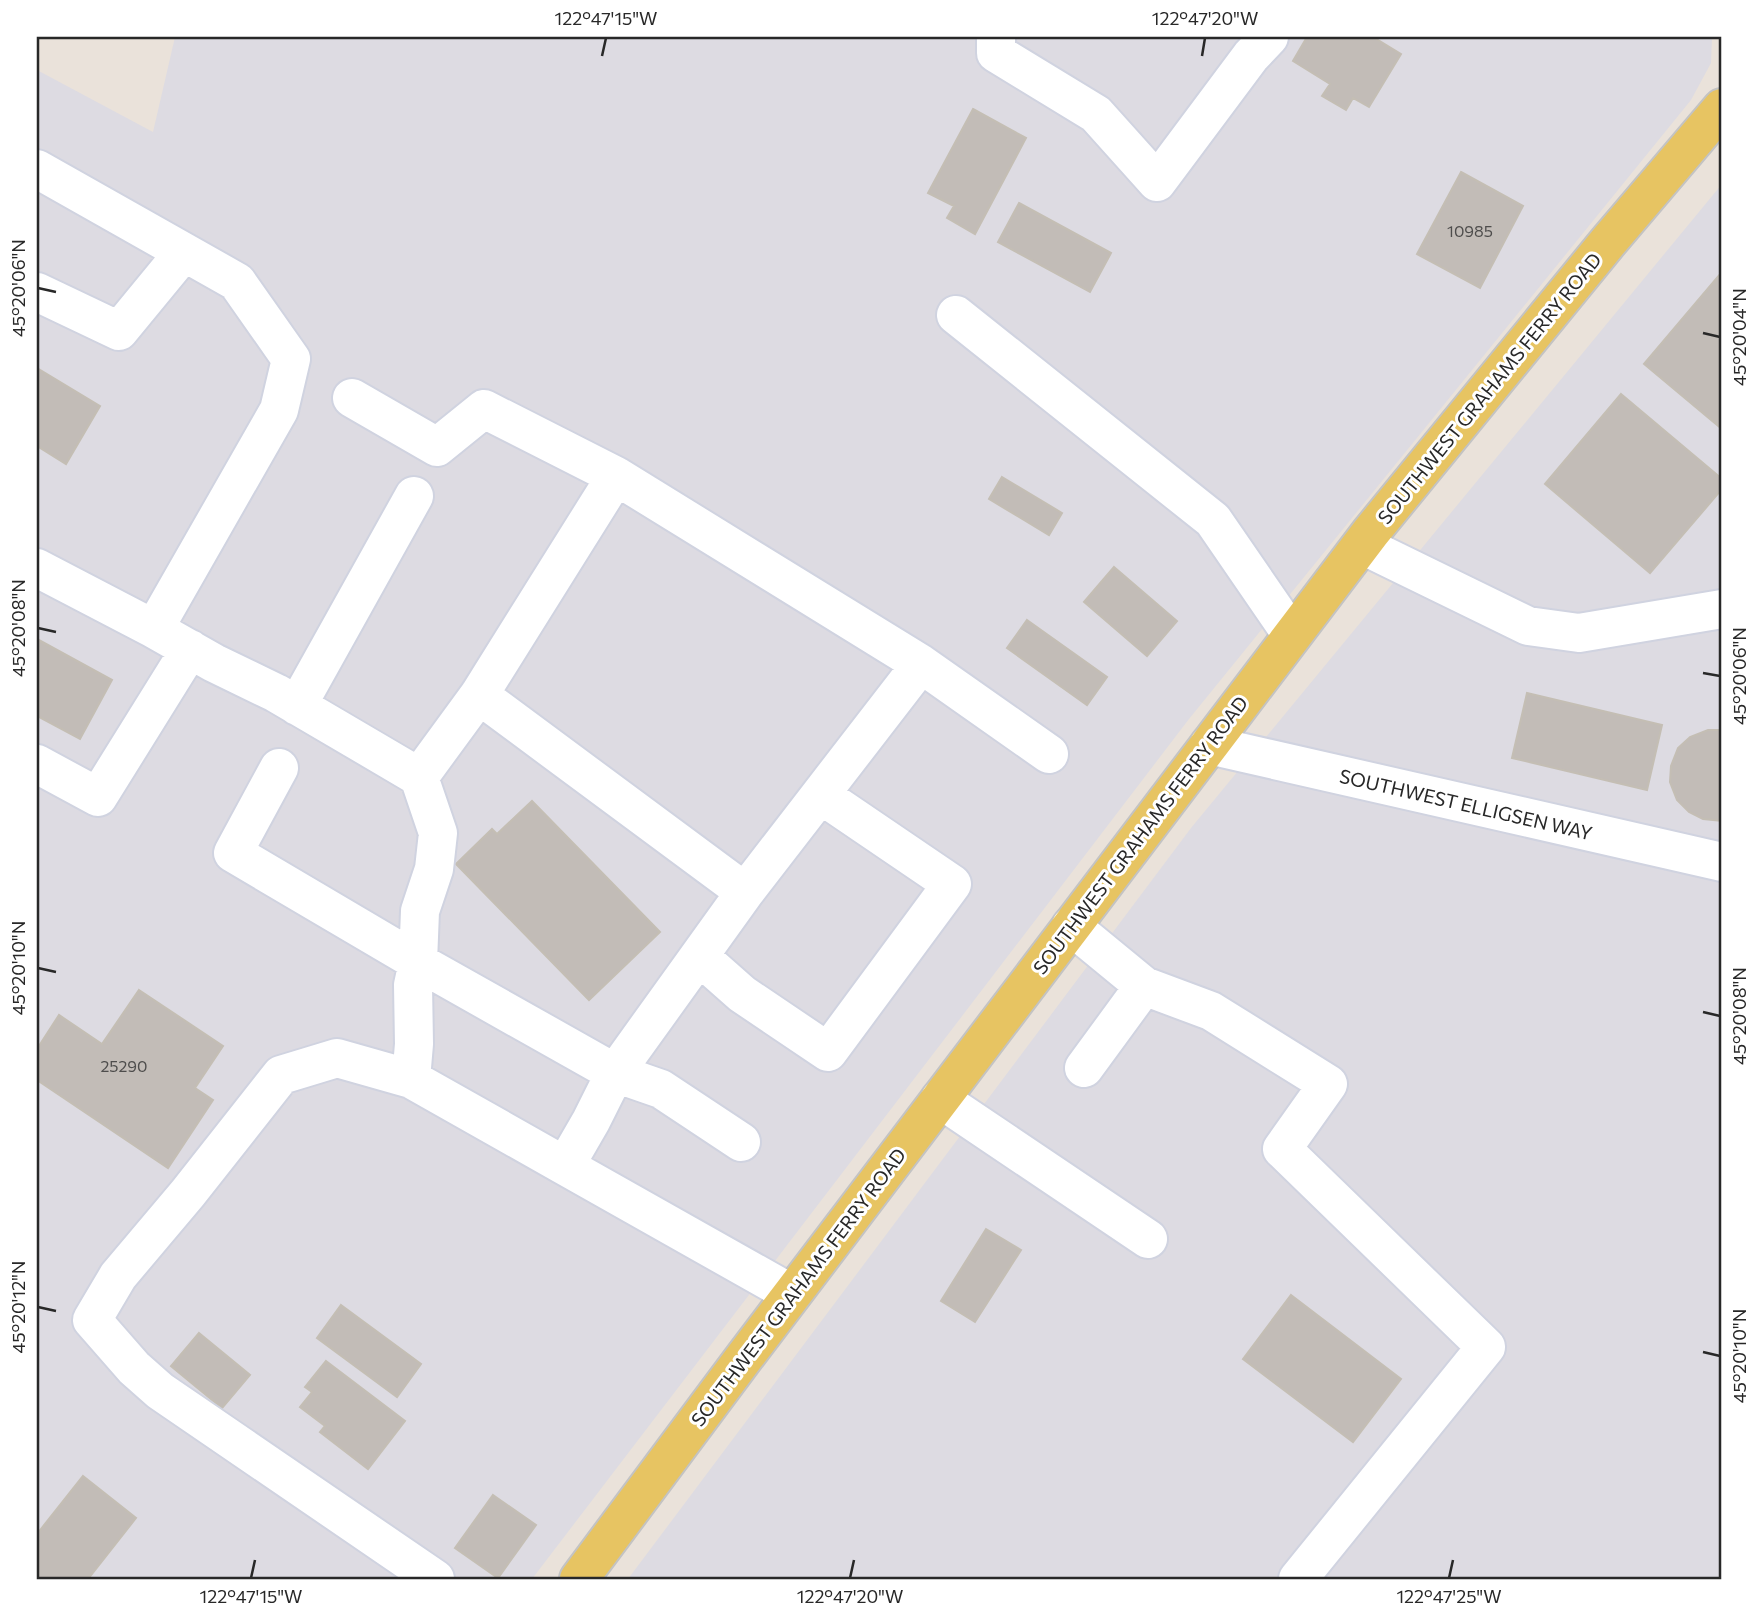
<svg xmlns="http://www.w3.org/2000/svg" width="1759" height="1616" font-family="Commissioner,sans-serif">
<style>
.industrial{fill:#dddbe2}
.building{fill:#c2bcb7;stroke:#c4beb4;stroke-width:2}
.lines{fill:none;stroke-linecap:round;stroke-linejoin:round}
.minor-casing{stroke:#d0d3e0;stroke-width:42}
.major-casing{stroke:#c3c3c3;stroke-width:42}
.minor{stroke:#fff;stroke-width:38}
.major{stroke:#e7c462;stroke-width:38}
.ticks{fill:none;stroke:#282828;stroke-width:2.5}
.labels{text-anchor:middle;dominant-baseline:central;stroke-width:6;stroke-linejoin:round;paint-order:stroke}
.number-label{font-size:16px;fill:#4e4d4c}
.street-label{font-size:19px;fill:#282828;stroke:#fff}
.neatline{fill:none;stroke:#282828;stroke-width:2.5}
.ticks-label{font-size:18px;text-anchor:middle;fill:#282828}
</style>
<rect width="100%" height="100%" fill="#eae2da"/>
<path class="industrial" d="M175,37H1712L1711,63L1691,100L1189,719L532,1579H37V70L153,132Z
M1722,184V1579H628L1191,828Z"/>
<path class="building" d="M1307,37H1373L1401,54L1369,107L1353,98L1346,110L1322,96L1330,84L1293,61Z
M973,109L1026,138L975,234L947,218L954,206L928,193Z
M1461,172L1523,206L1480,288L1417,254Z
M1019,203L1111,253L1090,292L998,242Z
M1721,273L1722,275V429L1644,364Z
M37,368L100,406L66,464L37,446Z
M1621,394L1722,479V489L1650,573L1545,484Z
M1002,477L1062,513L1049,535L989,499Z
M1114,567L1177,621L1147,656L1084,602Z
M1027,620L1107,677L1087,705L1007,648Z
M37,639L112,680L80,739L37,716Z
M1527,693L1662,725L1647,790L1512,758Z
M1708,730H1722V821L1703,819L1689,812L1677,800L1670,782L1671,766L1678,748L1690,737Z
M532,801L660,932L589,1000L456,864L492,829L497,834Z
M139,990L223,1046L195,1088L213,1100L168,1168L37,1080V1049L59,1015L102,1044Z
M986,1229L1021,1250L975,1322L941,1301Z
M1291,1295L1401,1379L1353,1442L1243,1359Z
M341,1305L421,1364L397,1397L317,1338Z
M199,1333L250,1375L222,1408L171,1366Z
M326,1361L405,1421L368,1469L320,1432L325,1426L300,1407L312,1392L305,1387Z
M83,1476L136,1518L88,1579H37V1534Z
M493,1495L536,1525L498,1578L455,1548Z"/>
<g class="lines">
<g class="minor-casing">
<path id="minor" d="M996,37V53L1096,114L1157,182L1251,56L1269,37
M37,169L237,282L291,359L279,410L154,629
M37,292L119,331L184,252
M956,315L1213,520L1292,635
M352,398L437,447L484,409L616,476
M1362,545L1528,626L1579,633L1722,609
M37,568L154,629L214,663L276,693L419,777L438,833L434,869L420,911L418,962L413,985L414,1044L411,1079
M921,664L1049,754
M479,695L745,892
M297,706L414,496
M1209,745L1722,862
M37,764L98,797L190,649
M279,768L233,853L418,962L615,1073L661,1089L741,1142
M419,777L479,695L616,476L921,664L745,892L615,1073L591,1121L565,1166L411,1079L337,1058L281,1075L188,1193L118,1276L92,1320L134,1368L160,1391L435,1579
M1071,926L1144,986L1084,1068
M699,956L742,994L828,1052L952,884L821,795
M1144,986L1211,1011L1328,1084L1282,1149L1486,1347L1298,1579
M940,1099L1148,1239
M565,1166L792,1294"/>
</g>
<g class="major-casing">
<path id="major" d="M579,1579L743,1359L1371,532L1608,242L1722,108"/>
</g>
<use href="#minor" class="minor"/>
<use href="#major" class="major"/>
</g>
<path class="ticks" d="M602,56L606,38M1202,56L1205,38M38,288L56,292M1703,333L1720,337M38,628L56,632M1703,673L1720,676M38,968L56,972M1703,1012L1720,1016M38,1307L56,1311M1703,1352L1720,1356M251,1578L255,1560M850,1578L854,1560M1449,1578L1453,1560"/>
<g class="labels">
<g class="number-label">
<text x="1470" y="230">10985</text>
<text x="124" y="1065">25290</text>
</g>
<g class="street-label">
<text transform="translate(1489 388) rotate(-51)">SOUTHWEST GRAHAMS FERRY ROAD</text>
<text transform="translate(1466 804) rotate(13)">SOUTHWEST ELLIGSEN WAY</text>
<text transform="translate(1140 835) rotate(-53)">SOUTHWEST GRAHAMS FERRY ROAD</text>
<text transform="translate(798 1287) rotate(-53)">SOUTHWEST GRAHAMS FERRY ROAD</text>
</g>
</g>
<rect width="1759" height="1616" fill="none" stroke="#ffffff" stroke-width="77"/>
<rect x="38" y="38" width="1682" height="1540" class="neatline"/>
<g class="ticks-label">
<text x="606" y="25">122°47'15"W</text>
<text x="1205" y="25">122°47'20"W</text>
<text transform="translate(19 288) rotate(-90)" y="6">45°20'06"N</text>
<text transform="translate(1740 337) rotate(-90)" y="6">45°20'04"N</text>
<text transform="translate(19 628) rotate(-90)" y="6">45°20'08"N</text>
<text transform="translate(1740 676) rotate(-90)" y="6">45°20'06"N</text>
<text transform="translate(19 968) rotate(-90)" y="6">45°20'10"N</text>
<text transform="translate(1740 1016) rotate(-90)" y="6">45°20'08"N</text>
<text transform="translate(19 1307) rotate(-90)" y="6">45°20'12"N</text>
<text transform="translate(1740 1356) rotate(-90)" y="6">45°20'10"N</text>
<text x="251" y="1603">122°47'15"W</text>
<text x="850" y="1603">122°47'20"W</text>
<text x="1449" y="1603">122°47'25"W</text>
</g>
</svg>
